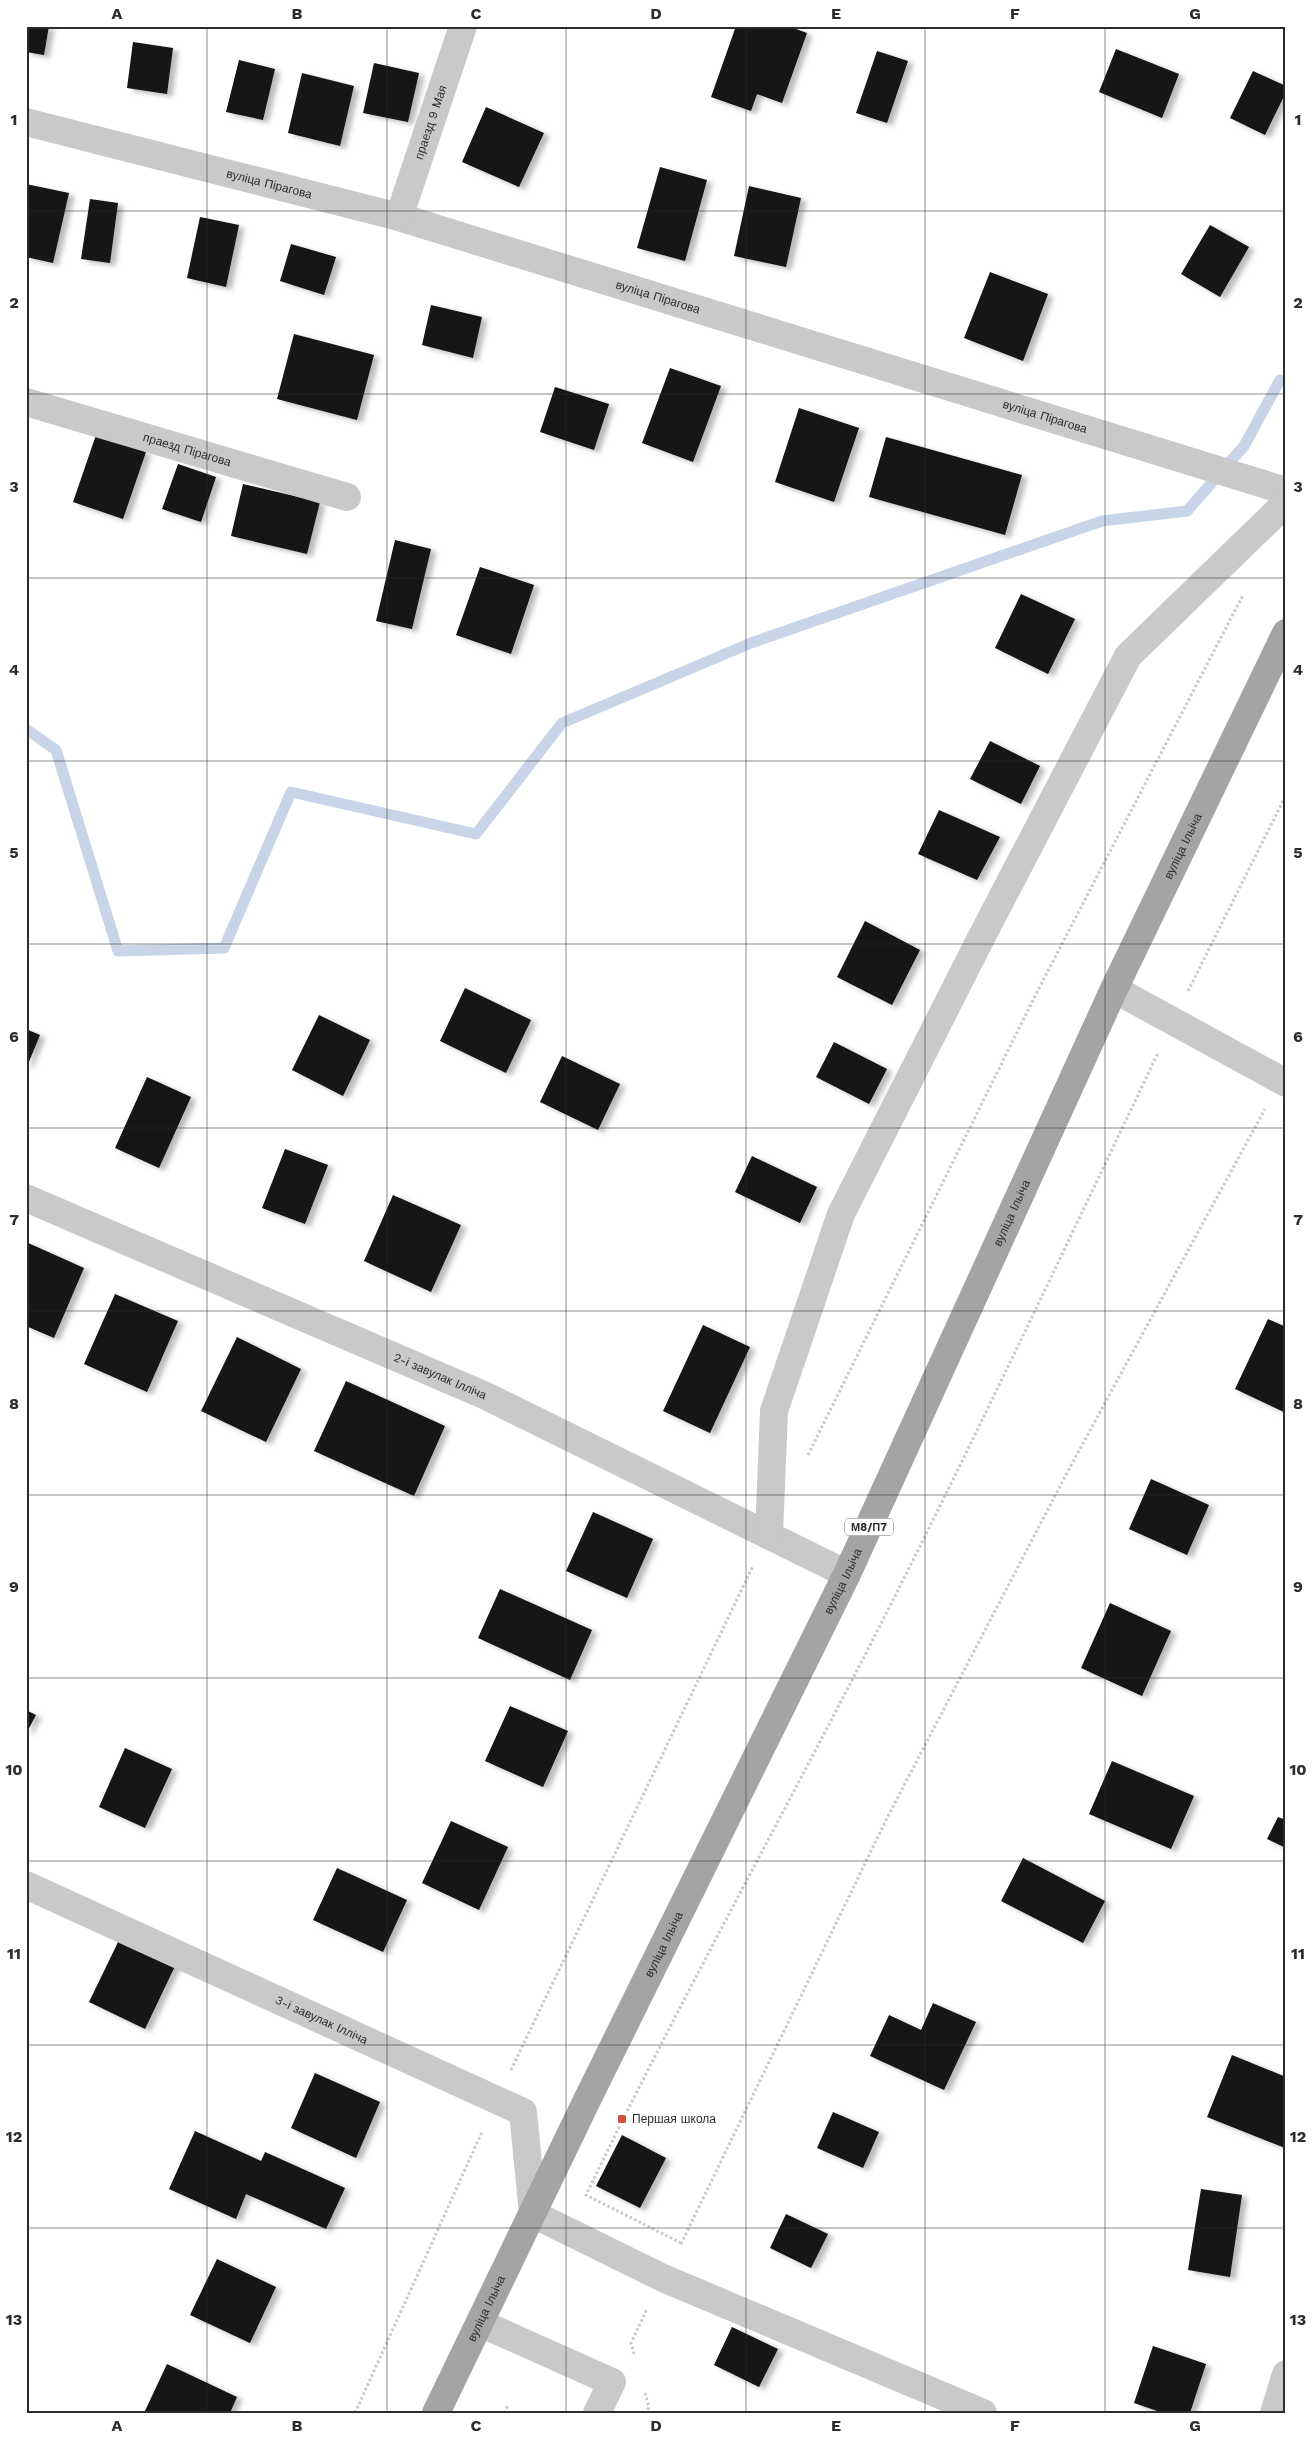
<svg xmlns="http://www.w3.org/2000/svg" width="1312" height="2439" font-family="'Work Sans',sans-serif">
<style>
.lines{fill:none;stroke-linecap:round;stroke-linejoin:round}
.stream{stroke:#c8d4e7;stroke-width:11}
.building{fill:#131313;filter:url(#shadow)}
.path{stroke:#c9c9c9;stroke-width:3;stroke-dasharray:2.5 2.5;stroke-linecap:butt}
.minor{stroke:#c9c9c9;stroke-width:28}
.major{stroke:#a4a4a4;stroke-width:28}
.grid{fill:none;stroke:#2c2c2c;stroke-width:1;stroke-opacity:0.55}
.poi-dot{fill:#d4523d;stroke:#fff;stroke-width:2}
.labels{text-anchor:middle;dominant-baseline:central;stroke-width:5;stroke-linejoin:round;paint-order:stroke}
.shield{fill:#fff;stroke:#6b6b6b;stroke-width:1}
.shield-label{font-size:11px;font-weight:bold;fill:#2c2c2c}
.street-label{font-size:12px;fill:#2c2c2c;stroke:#fff}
.poi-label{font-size:12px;fill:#2c2c2c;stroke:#fff;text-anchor:start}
.neatline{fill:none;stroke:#2c2c2c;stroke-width:2}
.grid-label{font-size:16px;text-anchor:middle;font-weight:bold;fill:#2c2c2c}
</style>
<defs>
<filter id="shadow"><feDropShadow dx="5.5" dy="3" stdDeviation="2.5" flood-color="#0004"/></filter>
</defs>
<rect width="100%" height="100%" fill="#fff"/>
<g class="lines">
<path class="stream" d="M26,729L56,750L118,951L224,948L291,792L476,834L562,723L751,643L1102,521L1187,511L1244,446L1280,380"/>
</g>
<path class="building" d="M26,26H49L44,55L26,52Z
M736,26H788L807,33L782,103L757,94L751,111L711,97Z
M133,42L173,48L167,94L127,88Z
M1116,49L1179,74L1162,118L1099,92Z
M877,51L908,61L887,123L856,113Z
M239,60L275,69L263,120L226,112Z
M374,63L419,73L408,122L363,113Z
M1253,71L1286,86V92L1265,135L1230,118Z
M302,73L354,86L340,146L288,133Z
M486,107L544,133L519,187L462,162Z
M660,167L707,180L685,261L637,248Z
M26,184L69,193L53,263L26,257Z
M749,186L801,198L786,267L734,256Z
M90,199L118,203L110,263L81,259Z
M200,217L239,225L226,287L187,278Z
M1210,225L1249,247L1220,297L1181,274Z
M291,244L336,257L324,295L280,281Z
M990,272L1048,294L1023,361L964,338Z
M431,305L482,317L473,358L422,345Z
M294,334L374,355L357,420L277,399Z
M670,368L721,386L693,462L642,443Z
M555,387L609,404L594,450L540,432Z
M799,408L859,428L834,502L775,482Z
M96,435L146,452L123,519L73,502Z
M886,437L1022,475L1005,535L869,497Z
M178,464L216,477L201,522L162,509Z
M243,484L320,502L307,554L231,536Z
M395,540L431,549L412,629L376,621Z
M480,567L534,585L511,654L456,635Z
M1021,594L1075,619L1048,674L995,648Z
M990,741L1040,766L1021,804L970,779Z
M939,810L1000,837L977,880L918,854Z
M865,921L920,950L892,1005L837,977Z
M465,988L531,1020L506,1073L440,1041Z
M319,1015L370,1040L343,1096L292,1070Z
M26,1029L40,1035L26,1069Z
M834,1042L887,1069L869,1104L816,1077Z
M562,1056L620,1084L598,1130L540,1102Z
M147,1077L191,1097L159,1168L115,1148Z
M285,1149L328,1165L305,1224L262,1208Z
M752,1156L817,1187L800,1223L735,1192Z
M393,1195L461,1225L431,1292L364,1261Z
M26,1242L84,1268L54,1338L26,1326Z
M115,1294L178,1321L147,1392L84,1364Z
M1268,1319L1286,1327V1413L1235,1389Z
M703,1325L750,1347L710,1433L663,1411Z
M237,1337L301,1369L266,1442L201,1411Z
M346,1381L445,1426L414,1496L314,1451Z
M1151,1479L1209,1505L1187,1555L1129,1529Z
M593,1512L653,1539L627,1598L566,1571Z
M500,1589L592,1630L570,1680L478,1638Z
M1110,1603L1171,1631L1142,1696L1081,1668Z
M510,1706L568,1731L543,1787L485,1761Z
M26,1710L36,1715L26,1734Z
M125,1748L172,1769L145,1828L99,1807Z
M1112,1761L1194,1796L1171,1849L1089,1814Z
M1278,1817L1286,1820V1848L1267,1839Z
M451,1821L508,1847L479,1910L422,1883Z
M1023,1858L1105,1901L1083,1943L1001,1901Z
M337,1868L407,1900L383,1952L313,1920Z
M120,1938L176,1964L145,2029L89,2002Z
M933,2003L976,2022L944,2090L870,2056L889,2015L921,2030Z
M1232,2055L1286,2077L1285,2148L1207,2117Z
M315,2073L380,2102L356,2158L291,2128Z
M833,2112L879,2132L863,2168L817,2148Z
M195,2131L261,2161L265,2152L345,2188L326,2229L246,2194L236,2219L169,2189Z
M622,2135L666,2158L640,2208L596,2186Z
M1201,2189L1242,2195L1230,2277L1188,2270Z
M786,2214L828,2234L811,2268L770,2248Z
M217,2259L276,2287L250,2343L190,2315Z
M732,2327L778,2349L759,2387L714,2365Z
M1153,2346L1206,2364L1190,2413H1163L1134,2403Z
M167,2364L237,2397L230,2413H144Z"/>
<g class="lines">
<path class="path" d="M1188,991L1286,795
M808,1455L1035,996L1243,595
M511,2070L753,1566
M681,2243L586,2195C674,2012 773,1834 866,1653C967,1456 1062,1254 1158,1053
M681,2244L886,1820L1069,1469L1265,1109
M634,2354L631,2343L647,2309
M645,2393L649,2407L646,2413
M355,2413L482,2132
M504,2413L508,2405"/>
<g class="minor">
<path id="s1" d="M26,122L399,217L1286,491"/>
<path id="s2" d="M399,217L463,26"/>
<path id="s3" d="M26,402L347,497"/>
<path d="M1114,989L1286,1083"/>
<path id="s4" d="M26,1198L486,1396L847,1574"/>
<path d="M769,1535L774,1411L841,1214L980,940L1128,656L1286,503"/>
<path id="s5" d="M26,1885L523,2112L533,2214L663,2278L983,2413"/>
<path d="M480,2323L612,2382L597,2413"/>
<path d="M1274,2413L1286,2374"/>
</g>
<path class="major" id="s6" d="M436,2413L587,2100L847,1574L1114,989L1286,633"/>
</g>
<path class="grid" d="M207,26V2413M387,26V2413M566,26V2413M746,26V2413M925,26V2413M1105,26V2413M26,211H1286M26,394H1286M26,578H1286M26,761H1286M26,944H1286M26,1128H1286M26,1311H1286M26,1495H1286M26,1678H1286M26,1861H1286M26,2045H1286M26,2228H1286"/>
<rect class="poi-dot" x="617" y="2114" width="10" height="10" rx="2.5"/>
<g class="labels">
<rect class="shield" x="845" y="1518.5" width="48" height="17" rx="4"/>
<g class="shield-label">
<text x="869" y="1527">М8/П7</text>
</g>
<g class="street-label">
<text stroke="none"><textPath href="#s2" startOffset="100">праезд 9 Мая</textPath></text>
<text stroke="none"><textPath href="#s1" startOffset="251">вуліца Пірагова</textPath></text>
<text stroke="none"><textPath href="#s1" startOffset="656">вуліца Пірагова</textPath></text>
<text stroke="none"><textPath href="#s1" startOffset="1061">вуліца Пірагова</textPath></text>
<text stroke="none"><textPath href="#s3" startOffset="168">праезд Пірагова</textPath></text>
<text stroke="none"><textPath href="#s6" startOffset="1736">вуліца Ільіча</textPath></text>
<text stroke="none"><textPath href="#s6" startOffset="1331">вуліца Ільіча</textPath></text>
<text stroke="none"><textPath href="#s4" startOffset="451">2-і завулак Ілліча</textPath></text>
<text stroke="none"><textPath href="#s6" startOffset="926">вуліца Ільіча</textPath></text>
<text stroke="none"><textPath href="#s6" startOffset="521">вуліца Ільіча</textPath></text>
<text stroke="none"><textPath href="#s5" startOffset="325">3-і завулак Ілліча</textPath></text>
<text stroke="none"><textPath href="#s6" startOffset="116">вуліца Ільіча</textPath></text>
</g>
<g class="poi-label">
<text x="632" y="2119">Першая школа</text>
</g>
</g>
<rect width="1312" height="2439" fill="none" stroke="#ffffff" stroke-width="55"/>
<rect x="28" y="28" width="1256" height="2384" class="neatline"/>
<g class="grid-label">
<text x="117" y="19">A</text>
<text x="297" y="19">B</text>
<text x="476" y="19">C</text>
<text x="656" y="19">D</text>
<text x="836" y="19">E</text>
<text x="1015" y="19">F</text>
<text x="1195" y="19">G</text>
<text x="14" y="125">1</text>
<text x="1298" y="125">1</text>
<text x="14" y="308">2</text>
<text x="1298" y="308">2</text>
<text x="14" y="492">3</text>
<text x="1298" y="492">3</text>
<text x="14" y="675">4</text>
<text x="1298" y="675">4</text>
<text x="14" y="858">5</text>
<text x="1298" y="858">5</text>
<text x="14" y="1042">6</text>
<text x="1298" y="1042">6</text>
<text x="14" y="1225">7</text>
<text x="1298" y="1225">7</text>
<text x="14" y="1409">8</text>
<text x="1298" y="1409">8</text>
<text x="14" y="1592">9</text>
<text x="1298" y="1592">9</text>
<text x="14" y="1775">10</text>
<text x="1298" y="1775">10</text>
<text x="14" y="1959">11</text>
<text x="1298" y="1959">11</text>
<text x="14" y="2142">12</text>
<text x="1298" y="2142">12</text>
<text x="14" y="2325">13</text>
<text x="1298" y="2325">13</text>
<text x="117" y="2431">A</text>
<text x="297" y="2431">B</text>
<text x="476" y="2431">C</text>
<text x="656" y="2431">D</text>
<text x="836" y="2431">E</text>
<text x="1015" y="2431">F</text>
<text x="1195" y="2431">G</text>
</g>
</svg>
